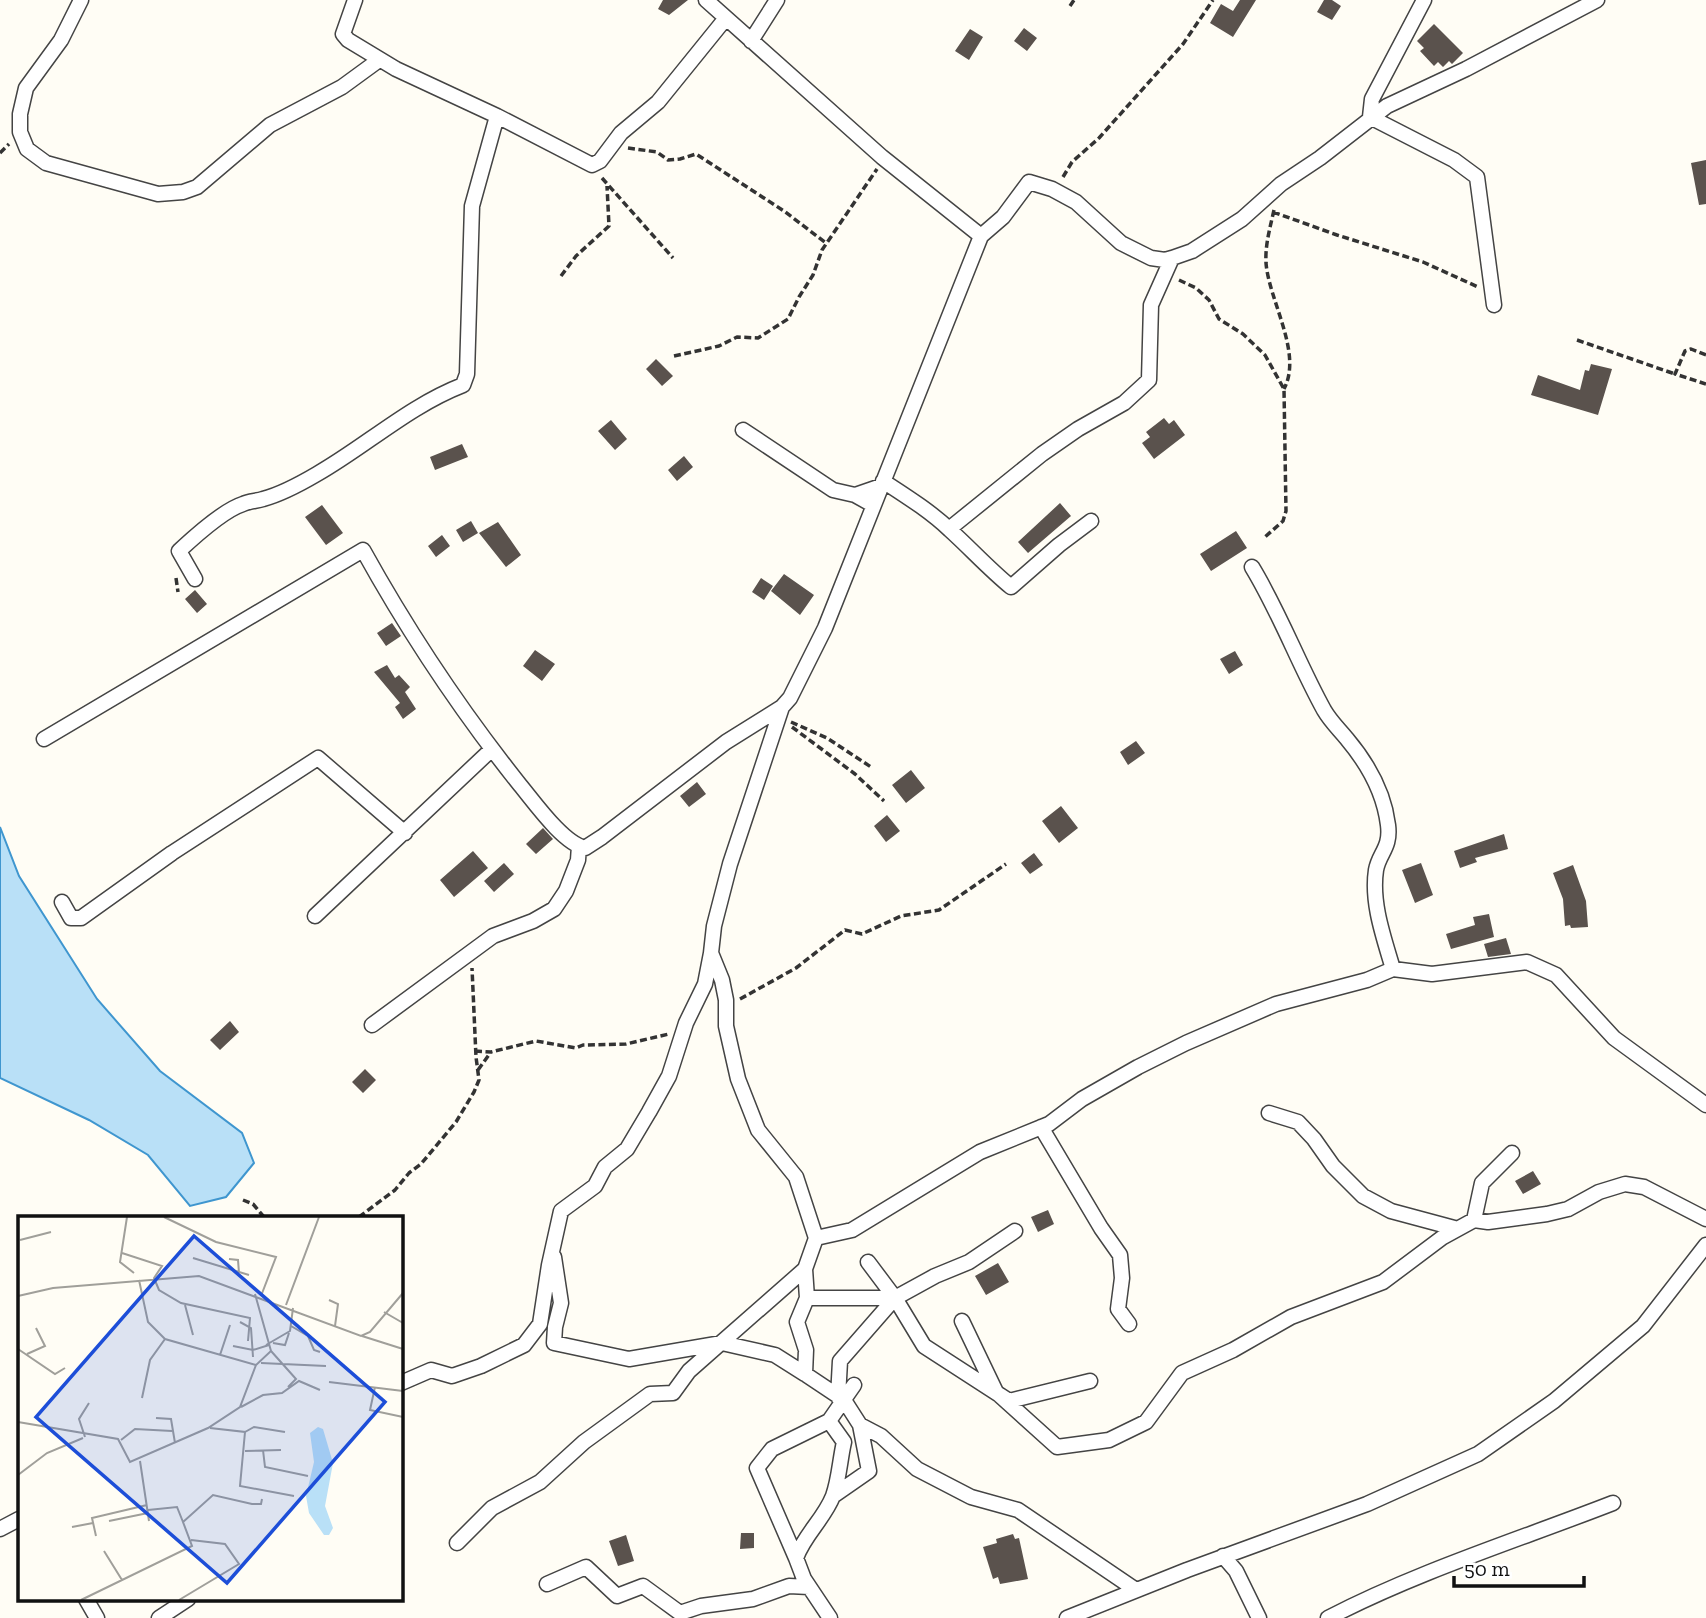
<svg xmlns="http://www.w3.org/2000/svg" width="1706" height="1618" font-family="'Zilla Slab',serif">
<style>
.water{fill:#b9e0f7;stroke:#3f96cf;stroke-width:2}
.building{fill:#5a524d}
.lines{fill:none;stroke-linecap:round;stroke-linejoin:round}
.street-casing{stroke:#444;stroke-width:17}
.path{stroke:#333;stroke-width:3.5;stroke-dasharray:7 3.5;stroke-linecap:butt}
.street{stroke:#fff;stroke-width:14}
.inset-road{fill:none;stroke:#a09f9a;stroke-width:2}
.view{fill:#1d4ed8;fill-opacity:0.15;stroke:#1d4ed8;stroke-width:3.5}
.inset-edge{fill:none;stroke:#111;stroke-width:3.5}
</style>
<rect width="100%" height="100%" fill="#fffdf5"/>
<path class="water" d="M0,827L19,876L97,999L160,1071L242,1133L254,1163L226,1197L190,1206L148,1155L89,1120L0,1078Z"/>
<path class="building" d="M663,0H688L669,15L658,9Z
M1240,0H1256L1233,37L1210,23L1221,4L1233,11Z
M1324,0H1332L1341,6L1332,20L1317,12Z
M1434,24L1463,53L1452,64L1449,61L1443,67L1438,62L1434,66L1420,51L1424,48L1417,41Z
M1024,28L1037,38L1027,51L1014,41Z
M970,29L983,37L969,60L955,51Z
M1706,160V204L1699,205L1691,163Z
M656,359L673,376L662,386L646,369Z
M1591,364L1612,369L1598,415L1531,395L1538,375L1580,390L1585,370L1589,371Z
M1164,418L1169,424L1174,420L1185,435L1154,459L1142,443L1150,437L1146,432Z
M611,420L627,439L615,450L598,431Z
M462,444L468,457L435,470L430,457Z
M684,456L693,467L677,481L668,470Z
M1060,503L1071,516L1028,553L1018,542Z
M322,505L343,533L326,545L305,517Z
M471,521L478,533L463,542L456,530Z
M498,522L521,555L506,567L479,533Z
M1236,531L1247,548L1211,571L1200,554Z
M442,535L450,546L436,557L428,546Z
M784,574L814,595L800,615L771,591Z
M761,578L773,586L764,600L752,592Z
M195,590L207,604L197,613L185,599Z
M392,623L401,636L386,646L377,633Z
M535,650L555,664L542,681L523,666Z
M1235,651L1243,665L1229,674L1220,659Z
M387,665L395,678L399,675L410,687L405,692L416,709L403,719L395,707L400,703L374,672Z
M1136,741L1145,753L1128,765L1120,752Z
M911,770L925,788L906,803L892,785Z
M697,782L706,794L689,807L680,796Z
M1061,806L1078,828L1059,843L1042,821Z
M887,815L900,831L886,842L874,826Z
M543,828L553,839L536,854L526,844Z
M1504,834L1508,849L1475,858L1477,862L1460,868L1454,851Z
M473,851L488,868L454,897L440,880Z
M1034,853L1043,865L1030,874L1021,863Z
M504,863L514,874L494,892L484,881Z
M1421,863L1433,895L1415,903L1402,870Z
M1573,865L1586,901L1588,927L1571,928L1570,925L1565,926L1563,899L1553,873Z
M1489,914L1494,937L1451,949L1446,934L1475,925L1473,917Z
M1506,938L1511,954L1488,957L1484,944Z
M230,1021L239,1032L220,1050L210,1040Z
M365,1069L376,1080L363,1093L352,1082Z
M1533,1171L1541,1184L1523,1194L1515,1181Z
M1048,1210L1054,1224L1038,1232L1031,1217Z
M998,1263L1009,1282L986,1295L975,1276Z
M741,1533H754V1548L740,1549Z
M1013,1534L1015,1539L1019,1538L1028,1579L1000,1584L998,1577L993,1579L983,1547L997,1543L996,1539Z
M626,1535L634,1561L618,1566L609,1541Z"/>
<g class="lines">
<g class="street-casing">
<path id="street" d="M81,0L61,40L26,88L20,114V132L27,149L46,163L158,194L183,192L197,187L270,125L342,87L379,60
M706,0L882,157L981,236
M751,41L777,0
M497,116L592,165L600,161L621,133L658,102L726,18
M1370,117L1454,160L1477,177L1494,305
M1370,117L1372,99L1424,0
M743,430L833,490L855,495
M883,481C906,496 930,511 950,530C971,549 989,569 1011,587L1059,545L1091,521
M873,505L855,495L881,486
M949,529L1042,454L1078,429L1124,403L1149,380L1151,305L1172,258
M1252,567C1280,613 1298,663 1324,710C1331,722 1339,729 1347,739C1368,764 1384,792 1388,825C1391,848 1379,853 1376,870C1371,903 1384,938 1393,969
M195,579L179,551C194,537 224,510 243,504C249,501 257,501 263,499C282,494 300,484 317,474C366,446 409,406 463,385L467,374L472,206L497,116L396,69L348,40L343,34L355,0
M782,707L730,864L714,926L711,953L722,980L726,1000V1026L738,1079L758,1130L796,1177L816,1238L805,1269L807,1298L797,1322L806,1350L805,1374L844,1400L860,1425L881,1436L917,1469L971,1497L1018,1510L1136,1590
M44,739L363,550C409,633 461,711 520,785C535,803 563,843 585,848L602,837L726,742L782,707L790,698L825,628L981,236L1003,217L1029,182L1052,189L1076,202L1121,243L1151,258L1165,260L1172,258L1192,251L1242,219L1281,184L1320,158L1387,106L1466,69L1597,0
M62,902L71,918H81L172,853L318,758L405,833
M315,916L492,749
M372,1025L493,936L533,921L554,909L566,891L578,860L579,846
M1269,1113L1298,1122L1314,1139L1333,1166L1363,1196L1391,1211L1458,1229
M1041,1127L1101,1228L1120,1255L1122,1278L1118,1309L1129,1324
M1474,1220L1482,1183L1512,1153
M816,1238L852,1230L980,1152L1049,1124L1082,1099L1138,1067L1186,1043L1276,1004L1367,980L1393,969L1432,974L1527,962L1556,975L1614,1038L1706,1105
M554,1257L561,1303L555,1327L554,1343L629,1359L722,1343L775,1355L805,1374
M868,1262L895,1298L924,1346L1009,1401L1090,1381
M807,1298H895
M962,1321L996,1392L1057,1447L1109,1440L1146,1422L1182,1373L1233,1350L1291,1317L1383,1282L1443,1237L1474,1220L1488,1222L1547,1214L1568,1209L1599,1192L1625,1184L1644,1187L1706,1219
M401,1383L431,1370L452,1376L481,1366L524,1345L540,1324L549,1265L561,1211L595,1186L605,1167L627,1149L649,1112L669,1076L686,1023L705,984L711,953
M838,1397L840,1361L895,1298L935,1276L969,1262L1015,1231
M833,1496L869,1471L860,1425
M0,1529L19,1519
M457,1543L492,1508L540,1482L584,1442L650,1394L673,1393L689,1371L805,1269
M1223,1556L1236,1571L1259,1618
M796,1558L757,1468L772,1449L829,1421
M547,1584L586,1567L617,1596L643,1586L680,1613L701,1606L753,1599L789,1586L809,1587
M86,1599L97,1618
M159,1618L188,1599
M830,1618L804,1579L796,1558C804,1535 824,1519 833,1496C839,1480 840,1459 844,1442L829,1421L854,1385
M1067,1618L1187,1570L1367,1504L1478,1454L1554,1401L1643,1326L1706,1245
M1328,1618C1419,1571 1518,1540 1613,1503"/>
</g>
<path class="path" d="M1070,6L1074,0
M628,148L657,152L668,160L680,159L696,154L784,211L826,243
M0,153L9,144
M1063,177L1072,162L1099,138L1183,44L1213,0
M602,178L673,258
M1274,210C1270,228 1265,245 1266,263C1269,301 1303,353 1284,389
M1273,212L1337,235L1423,262L1478,287
M561,276L576,256L609,226L607,186
M1179,280L1196,288L1209,300L1219,319L1243,334L1265,355L1284,389L1286,511L1283,521L1265,537
M1577,340L1675,374
M1706,355L1691,349L1685,351L1675,374L1706,384
M674,356L719,346L737,337L758,338L788,319L799,297L813,275L822,250L877,169
M176,578L178,592
M791,722L827,738L871,767
M792,727L855,774L884,801
M740,999L796,968L845,930L862,934L901,916L939,910L1006,864
M475,1051L491,1052L536,1041L576,1048L583,1045L626,1044L669,1034
M478,1070L491,1052
M243,1200L253,1204L264,1217
M359,1217L395,1190L409,1173L421,1164L456,1122L474,1092L479,1080L476,1057L472,968"/>
<use href="#street" class="street"/>
</g>
<g transform="translate(18 1216)">
<rect width="385" height="385" fill="#fffdf5"/>
<path d="M300,211L305,213L315,247L307,290L315,312L311,319H306L291,297L288,280L296,246L292,217Z" fill="#b9e0f7"/>
<path class="inset-road" d="M109,1L102,46L116,57M146,1L198,26L258,41L243,80M0,11V56M2,24L33,16M104,37L144,50L136,62L141,74L163,87L232,102L230,125M175,42L231,59M211,43L220,44L221,57M121,64L130,106L147,123L238,149M0,80L35,72L181,60L343,120L352,116L385,77M311,84L320,88L317,110M167,89L175,119M268,89L301,1M366,96L385,107M222,106L233,112L235,141M273,110L290,120L296,134L302,136M344,120L385,133M255,127L267,129L271,117M248,129L272,115L275,92M215,130L235,134L251,129M0,133L37,158L47,152M253,135L278,163L270,171M9,138L27,130L18,112M202,139L212,109M243,147L308,150M311,166L385,175M357,171L352,194L385,201M124,182L132,144L147,123M223,191L245,179L264,177L281,165L302,174M138,202L153,203L157,227M0,206L100,223L112,246L190,212L222,191L238,149L253,135L237,78M192,212L227,216L222,270L276,280M227,216L236,211L267,216M67,221L61,203L71,187M103,224L117,213L154,215M245,234L247,251L290,260M227,235L263,234M122,245L131,305M0,259L29,237L65,222M130,294L159,291L165,306M91,305L130,297M54,311L75,307M78,320L74,302L129,289M86,335L104,364M63,384L174,330L165,306L195,279L234,288H243L244,283M161,384L221,348L207,328L173,324"/>
<path class="view" d="M176,20L367,186L209,367L18,201Z"/>
<rect width="385" height="385" class="inset-edge"/>
</g>
<path d="M1454 1576v10h130v-10" fill="none" stroke="#111111" stroke-width="3.5"/>
<text x="1464" y="1576" font-size="21" fill="#111111" stroke="#ffffff" stroke-width="5" paint-order="stroke">50 m</text>
</svg>
